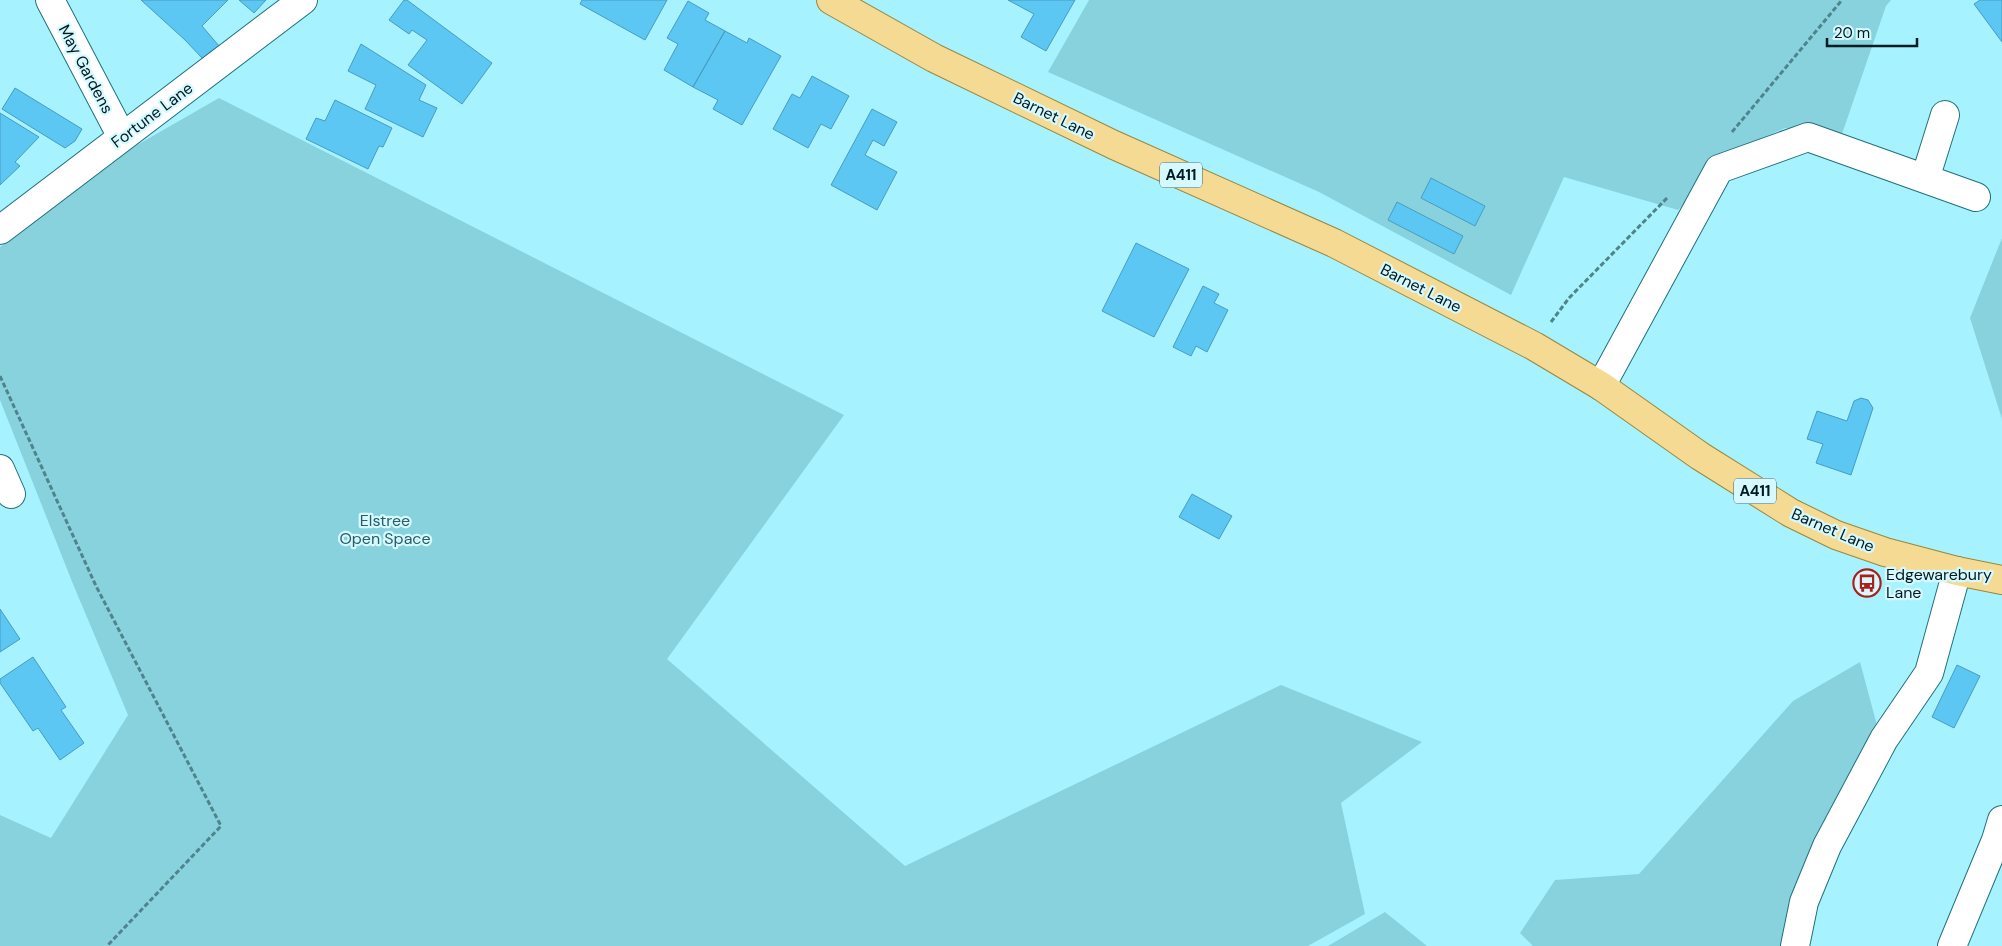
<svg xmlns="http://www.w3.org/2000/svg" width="2002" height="946" font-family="'DM Sans',sans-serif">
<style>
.green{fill:#88d2de}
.building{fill:#5cc7f3;stroke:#489cbf}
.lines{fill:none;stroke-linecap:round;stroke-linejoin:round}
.minor-casing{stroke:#20717c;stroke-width:30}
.major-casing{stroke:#9a873b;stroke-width:30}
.path{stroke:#50848c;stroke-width:3;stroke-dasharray:5 2.5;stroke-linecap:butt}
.minor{stroke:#fff;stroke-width:28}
.major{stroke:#f4da92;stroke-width:28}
.labels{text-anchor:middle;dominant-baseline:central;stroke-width:4.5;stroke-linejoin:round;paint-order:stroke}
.shield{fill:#d5f9ff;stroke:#405e63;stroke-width:1}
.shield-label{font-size:15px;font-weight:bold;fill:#001b20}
.street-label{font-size:16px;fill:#001b20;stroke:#d5f9ff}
.park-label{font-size:16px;fill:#275e66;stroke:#d5f9ff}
.poi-label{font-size:16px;fill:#001b20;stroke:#d5f9ff;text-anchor:start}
</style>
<rect width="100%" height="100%" fill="#a6f3ff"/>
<path class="green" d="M1089,0H1891L1886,6L1842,134L1785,128L1755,141L1714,169L1693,196L1678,210L1564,177L1511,295L1319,192L1048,72Z
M219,98L844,415L667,659L905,866L1281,685L1422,742L1341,803L1365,914L1308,946H0V815L51,838L128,715L73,584L0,400V247L90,172Z
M2002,238V419L1970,318Z
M1860,662L1878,729L1812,849L1805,946H1533L1520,933L1555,880L1639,874L1793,701Z
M1385,912L1427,946H1328Z"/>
<path class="building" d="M141,0H228L202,26L220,47L203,59L185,40Z
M239,0H266L254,13Z
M404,0H407L492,63L462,104L408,65L427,40L412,30L409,34L389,20Z
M582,0H667L645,40L580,4Z
M1008,0H1075L1046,51L1021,37L1034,14Z
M1980,0H2002V42L1974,4Z
M688,1L709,13L705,20L725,31L693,87L664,70L678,44L667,38Z
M725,31L747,43L749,38L781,56L742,125L713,109L718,100L693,87Z
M361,44L426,85L419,100L437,108L423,137L365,109L376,85L348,71Z
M812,76L849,96L831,129L821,124L808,148L773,129L792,94L800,98Z
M15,88L82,129L75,141L65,148L2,109Z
M335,100L392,128L383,147L379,146L368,169L306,139L316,118L325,121Z
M872,109L897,122L884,146L873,140L865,155L897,172L877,210L831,185Z
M0,113L39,137L15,162L20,166L0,185Z
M1431,178L1485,206L1475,226L1421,198Z
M1397,202L1463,236L1454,254L1388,220Z
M1136,243L1189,269L1154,337L1102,311Z
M1203,286L1219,294L1214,303L1228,310L1207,352L1196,346L1191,356L1173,347Z
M1861,398L1868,400L1873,408L1851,475L1816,463L1823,444L1807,439L1817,411L1847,421L1854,401Z
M1192,494L1232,516L1219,539L1179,517Z
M0,609L20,639L0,652Z
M33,657L66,707L61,710L84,743L60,760L38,728L33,731L0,683V679Z
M1957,665L1980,676L1954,728L1932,717Z"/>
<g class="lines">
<g class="minor-casing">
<path id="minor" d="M50,0L122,137
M1925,179L1945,115
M0,230L303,0
M1601,386L1719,169L1808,137L1976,197
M0,469L11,494
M1795,946L1804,902L1827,846L1884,739L1929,673L1957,571
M1952,946L1996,840L2002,820"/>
</g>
<g class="major-casing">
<path id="major" d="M831,0L934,58L1114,145L1334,243L1534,346L1601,386L1700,456L1791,513L1836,535L1885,552L1957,571L2002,580"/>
</g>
<path class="path" d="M1732,132L1842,0
M1551,322L1569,298L1668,197
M0,376L96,586L221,826L107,946"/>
<use href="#minor" class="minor"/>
<use href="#major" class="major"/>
</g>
<defs>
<g id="bus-ring" transform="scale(1.4375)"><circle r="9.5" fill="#d5f9ff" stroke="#ae1e19" stroke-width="1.5"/><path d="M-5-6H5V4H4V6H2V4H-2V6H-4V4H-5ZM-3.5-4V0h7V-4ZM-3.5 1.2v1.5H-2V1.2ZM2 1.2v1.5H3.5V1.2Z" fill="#ae1e19"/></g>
</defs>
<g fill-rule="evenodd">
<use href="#bus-ring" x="1867" y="583"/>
</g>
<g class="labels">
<g class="shield">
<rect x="1160" y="162.5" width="42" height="25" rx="4"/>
<rect x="1734" y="478.5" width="42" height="25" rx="4"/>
</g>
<g class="shield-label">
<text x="1181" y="175">A411</text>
<text x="1755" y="491">A411</text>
</g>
<g class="street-label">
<text transform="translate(86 69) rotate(62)">May Gardens</text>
<text transform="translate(152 115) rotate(-37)">Fortune Lane</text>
<text transform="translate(1054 116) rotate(26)">Barnet Lane</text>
<text transform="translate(1421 288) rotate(27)">Barnet Lane</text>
<text transform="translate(1833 530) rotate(23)">Barnet Lane</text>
</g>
<g class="park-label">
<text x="385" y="520">Elstree<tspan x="385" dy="18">Open Space</tspan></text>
</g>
<g class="poi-label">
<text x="1886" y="574">Edgewarebury<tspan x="1886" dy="18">Lane</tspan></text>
</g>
</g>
<path d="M1827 38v8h90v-8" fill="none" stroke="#001b20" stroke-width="2.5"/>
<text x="1834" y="38" font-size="15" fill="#001b20" stroke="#d5f9ff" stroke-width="4" paint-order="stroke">20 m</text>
</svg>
